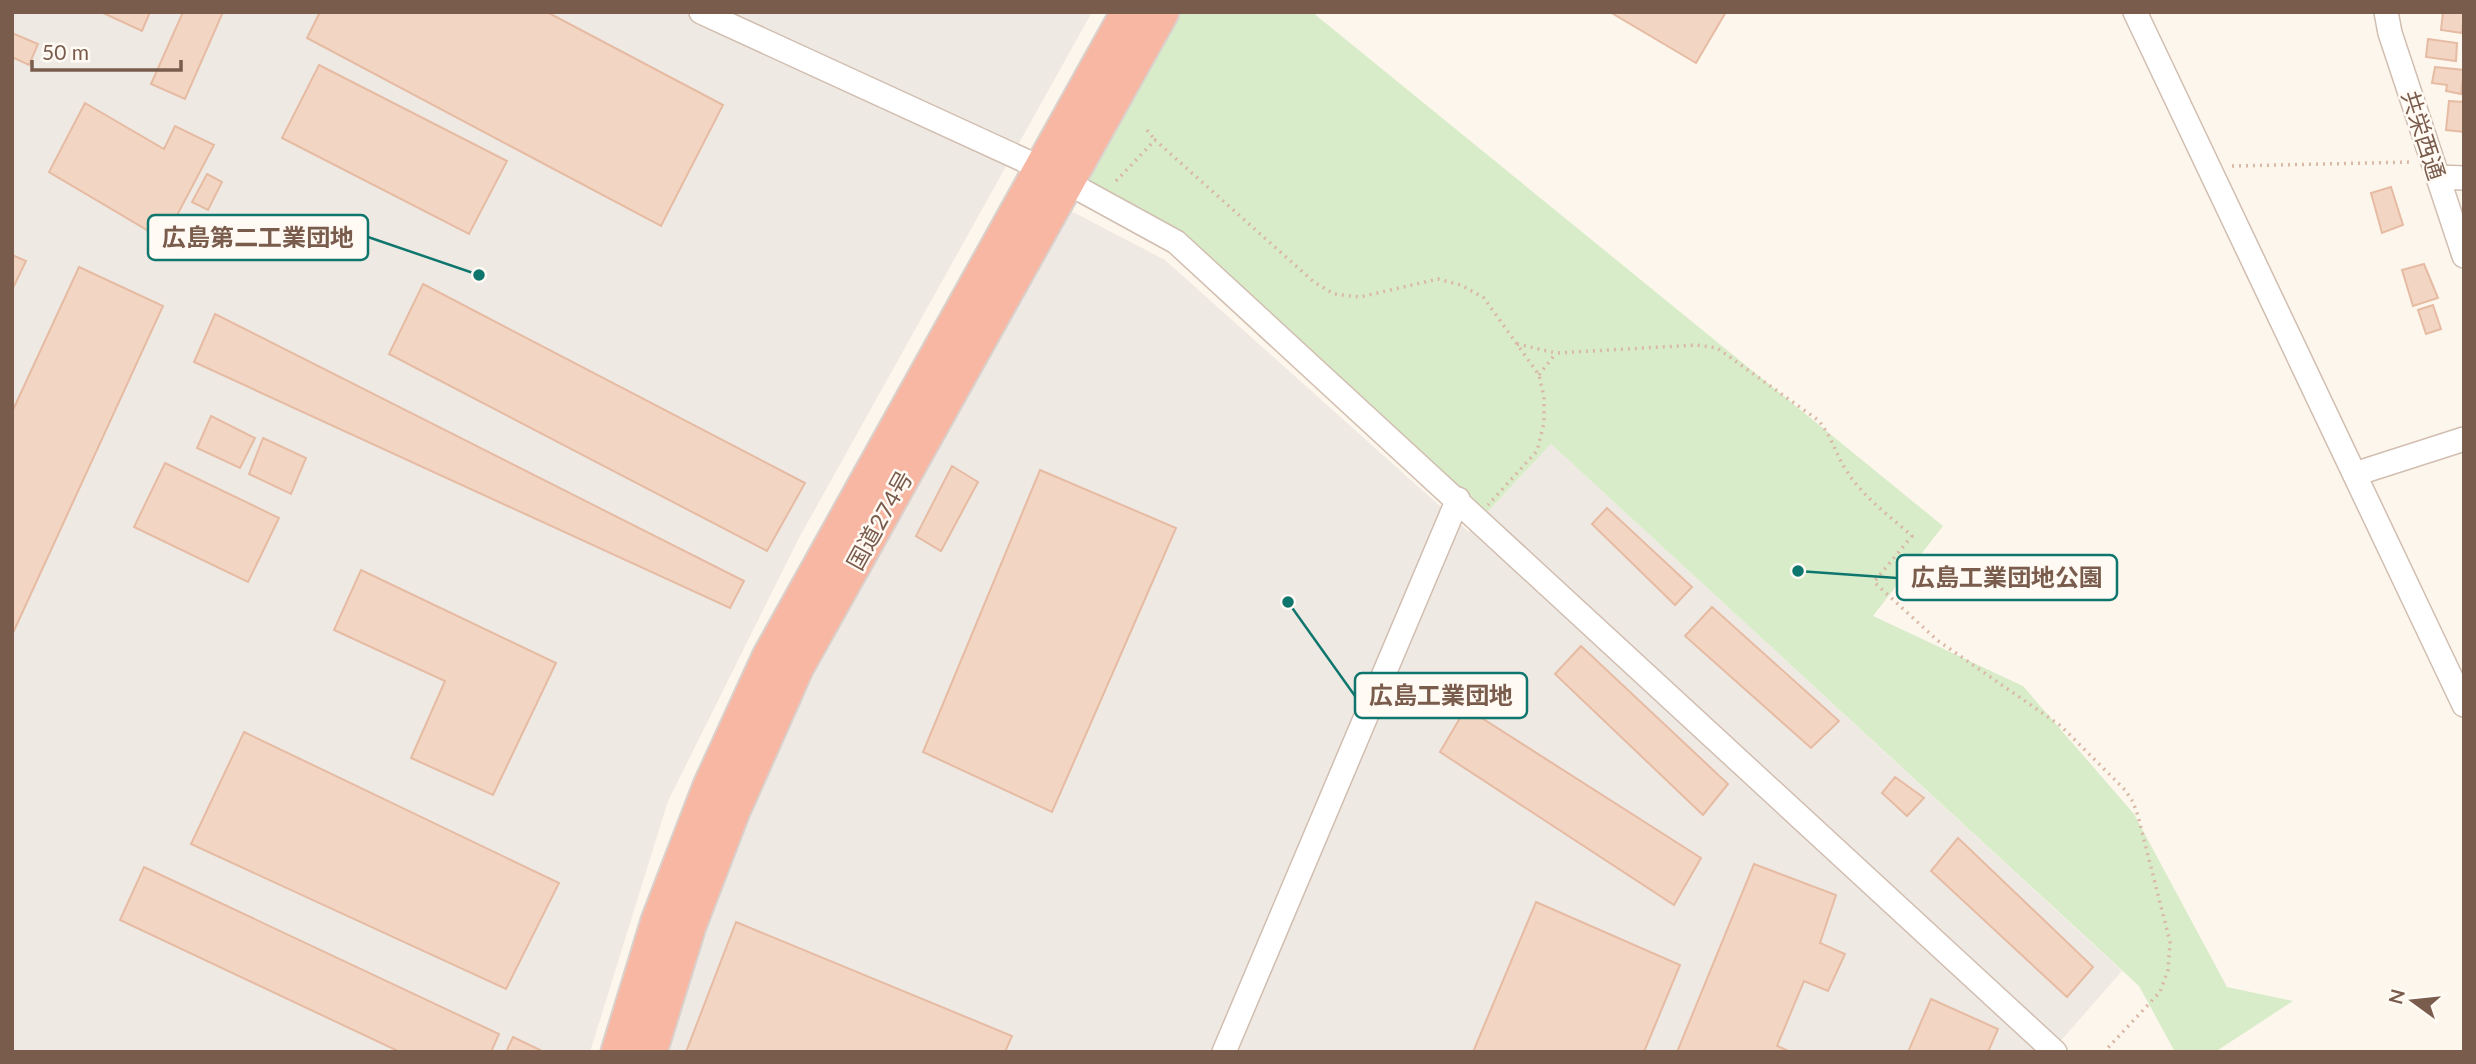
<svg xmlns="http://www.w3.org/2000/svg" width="2476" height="1064" font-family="Lato,'Noto Sans JP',sans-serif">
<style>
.industrial{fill:#efe9e4}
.green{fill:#d8ecc9}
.building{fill:#f3d5c3;stroke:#e6bba3;stroke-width:2}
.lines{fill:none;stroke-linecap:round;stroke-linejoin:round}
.minor-casing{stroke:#d1beb0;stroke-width:26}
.highway-casing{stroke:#dad1cd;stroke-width:37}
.path{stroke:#d9b8a5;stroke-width:3.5;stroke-dasharray:2 5;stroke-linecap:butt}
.minor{stroke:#fff;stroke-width:23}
.highway{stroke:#f7b7a3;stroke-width:33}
.labels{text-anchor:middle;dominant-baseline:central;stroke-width:5;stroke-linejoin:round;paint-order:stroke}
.street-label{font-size:23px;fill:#7a5c4d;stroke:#fffaf3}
.leader{fill:none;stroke:#0f766e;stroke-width:2.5}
.callout-dot{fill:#0f766e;stroke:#fffaf3;stroke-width:2.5}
.callout{fill:#fffaf3;stroke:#0f766e;stroke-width:2.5}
.callout-label{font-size:24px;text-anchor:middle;font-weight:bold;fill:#7a5c4d}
</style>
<rect width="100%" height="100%" fill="#fdf6ec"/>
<path class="industrial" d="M12,12H1092L799,538L668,801L590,1052H12Z
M1071,211L1165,260L1469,532L1551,444L2122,971L2051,1052H669L708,922L754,802L816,671Z"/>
<path class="green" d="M1162,12H1312L1943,526L1873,616L2023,686L2134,814L2227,987L2293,1001L2215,1052H2175L2139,986L1551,444L1480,520L1176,242L1067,181Z"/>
<path class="building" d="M101,12H150L142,31Z
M183,12H223L185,99L151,84Z
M320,12H547L723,105L661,226L307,38Z
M1610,12H1726L1696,63Z
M2443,12H2464L2462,33L2441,30Z
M12,33L38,44L29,65L12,57Z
M2428,39L2457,43L2456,61L2426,57Z
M319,65L507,161L469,234L282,138Z
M2435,67L2464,70L2461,94L2446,91L2447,85L2432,83Z
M2449,101L2464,102V132L2446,130Z
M85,103L164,149L175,126L214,145L164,240L49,172Z
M207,174L222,182L208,210L192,202Z
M2391,187L2403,225L2382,233L2371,193Z
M12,255L26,261L12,290Z
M2424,264L2438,298L2413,306L2402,270Z
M79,267L163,306L12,635V412Z
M423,284L805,483L767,551L389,354Z
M2433,305L2441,329L2426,334L2418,310Z
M215,314L744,581L730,608L194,362Z
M211,416L255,438L240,468L197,448Z
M263,438L306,458L291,494L249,474Z
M165,463L279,518L248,582L134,527Z
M952,466L978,482L941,551L916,536Z
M1040,470L1176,528L1052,812L923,752Z
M1607,508L1692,587L1675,605L1592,524Z
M361,570L556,663L493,795L411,758L445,681L334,630Z
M1712,607L1839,721L1811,748L1685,636Z
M1581,646L1728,784L1703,815L1555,674Z
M1466,708L1701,858L1674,905L1440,752Z
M244,732L559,883L506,989L191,844Z
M1895,777L1924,798L1907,816L1882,793Z
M1958,838L2093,967L2067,997L1931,871Z
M1754,864L1836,895L1820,943L1845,954L1828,991L1804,981L1777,1046L1791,1052H1677Z
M144,867L499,1034L491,1052H400L120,920Z
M1536,902L1680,965L1644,1052H1473Z
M736,922L1012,1036L1005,1052H686Z
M1931,999L1998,1029L1988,1052H1908Z
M513,1037L544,1052H506Z"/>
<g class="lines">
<g class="minor-casing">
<path id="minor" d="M701,12L1041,168L1176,242L2055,1052
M2135,12L2464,705
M2386,12L2390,33L2464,256
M2438,177L2464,178
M2355,474L2464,439
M1224,1052L1458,499"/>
</g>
<g class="highway-casing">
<path id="highway" d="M618,1052L658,921L710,786L769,657L1128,12
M650,1052L689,926L733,811L797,667L1162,12"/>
</g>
<path class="path" d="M1147,130L1155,140
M2232,166L2413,162
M1116,181L1155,140L1314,282L1334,294L1360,297L1438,279L1461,285L1484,298L1539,375L1544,397V423L1537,451L1488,505
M1517,344L1556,353L1697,345L1717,348L1818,420C1832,436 1836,456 1848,473C1864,498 1891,517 1912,536L1874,582L1937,640L2061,726L2125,790L2133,802L2138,816L2170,942L2168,970L2160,992L2104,1052
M1539,375L1556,353"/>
<use href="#minor" class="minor"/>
<use href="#highway" class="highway"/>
</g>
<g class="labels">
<g class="street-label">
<text transform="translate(2424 135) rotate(72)">共栄西通</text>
<text transform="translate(879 520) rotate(-61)">国道274号</text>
</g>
</g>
<path class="leader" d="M479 275L368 237M1798 571L1897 578M1288 602L1355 696"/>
<g class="callout-dot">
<circle cx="479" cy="275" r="7"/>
<circle cx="1798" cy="571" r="7"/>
<circle cx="1288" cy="602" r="7"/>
</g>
<g class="callout">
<rect x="148" y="215" width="220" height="45" rx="7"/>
<rect x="1897" y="555" width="220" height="45" rx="7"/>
<rect x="1355" y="673" width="172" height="45" rx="7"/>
</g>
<g class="callout-label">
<text x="258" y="246">広島第二工業団地</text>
<text x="2007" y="586">広島工業団地公園</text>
<text x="1441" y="704">広島工業団地</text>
</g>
<rect width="2476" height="1064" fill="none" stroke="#7a5c4d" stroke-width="28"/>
<g transform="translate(2413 1001) rotate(285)" stroke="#fffaf3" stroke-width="5" paint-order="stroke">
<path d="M0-5L12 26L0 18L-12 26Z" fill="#7a5c4d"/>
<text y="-10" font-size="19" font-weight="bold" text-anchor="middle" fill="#7a5c4d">N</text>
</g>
<path d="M32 60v10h149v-10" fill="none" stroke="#7a5c4d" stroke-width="3.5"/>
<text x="42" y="60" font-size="21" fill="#7a5c4d" stroke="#fffaf3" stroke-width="5" paint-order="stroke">50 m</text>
</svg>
